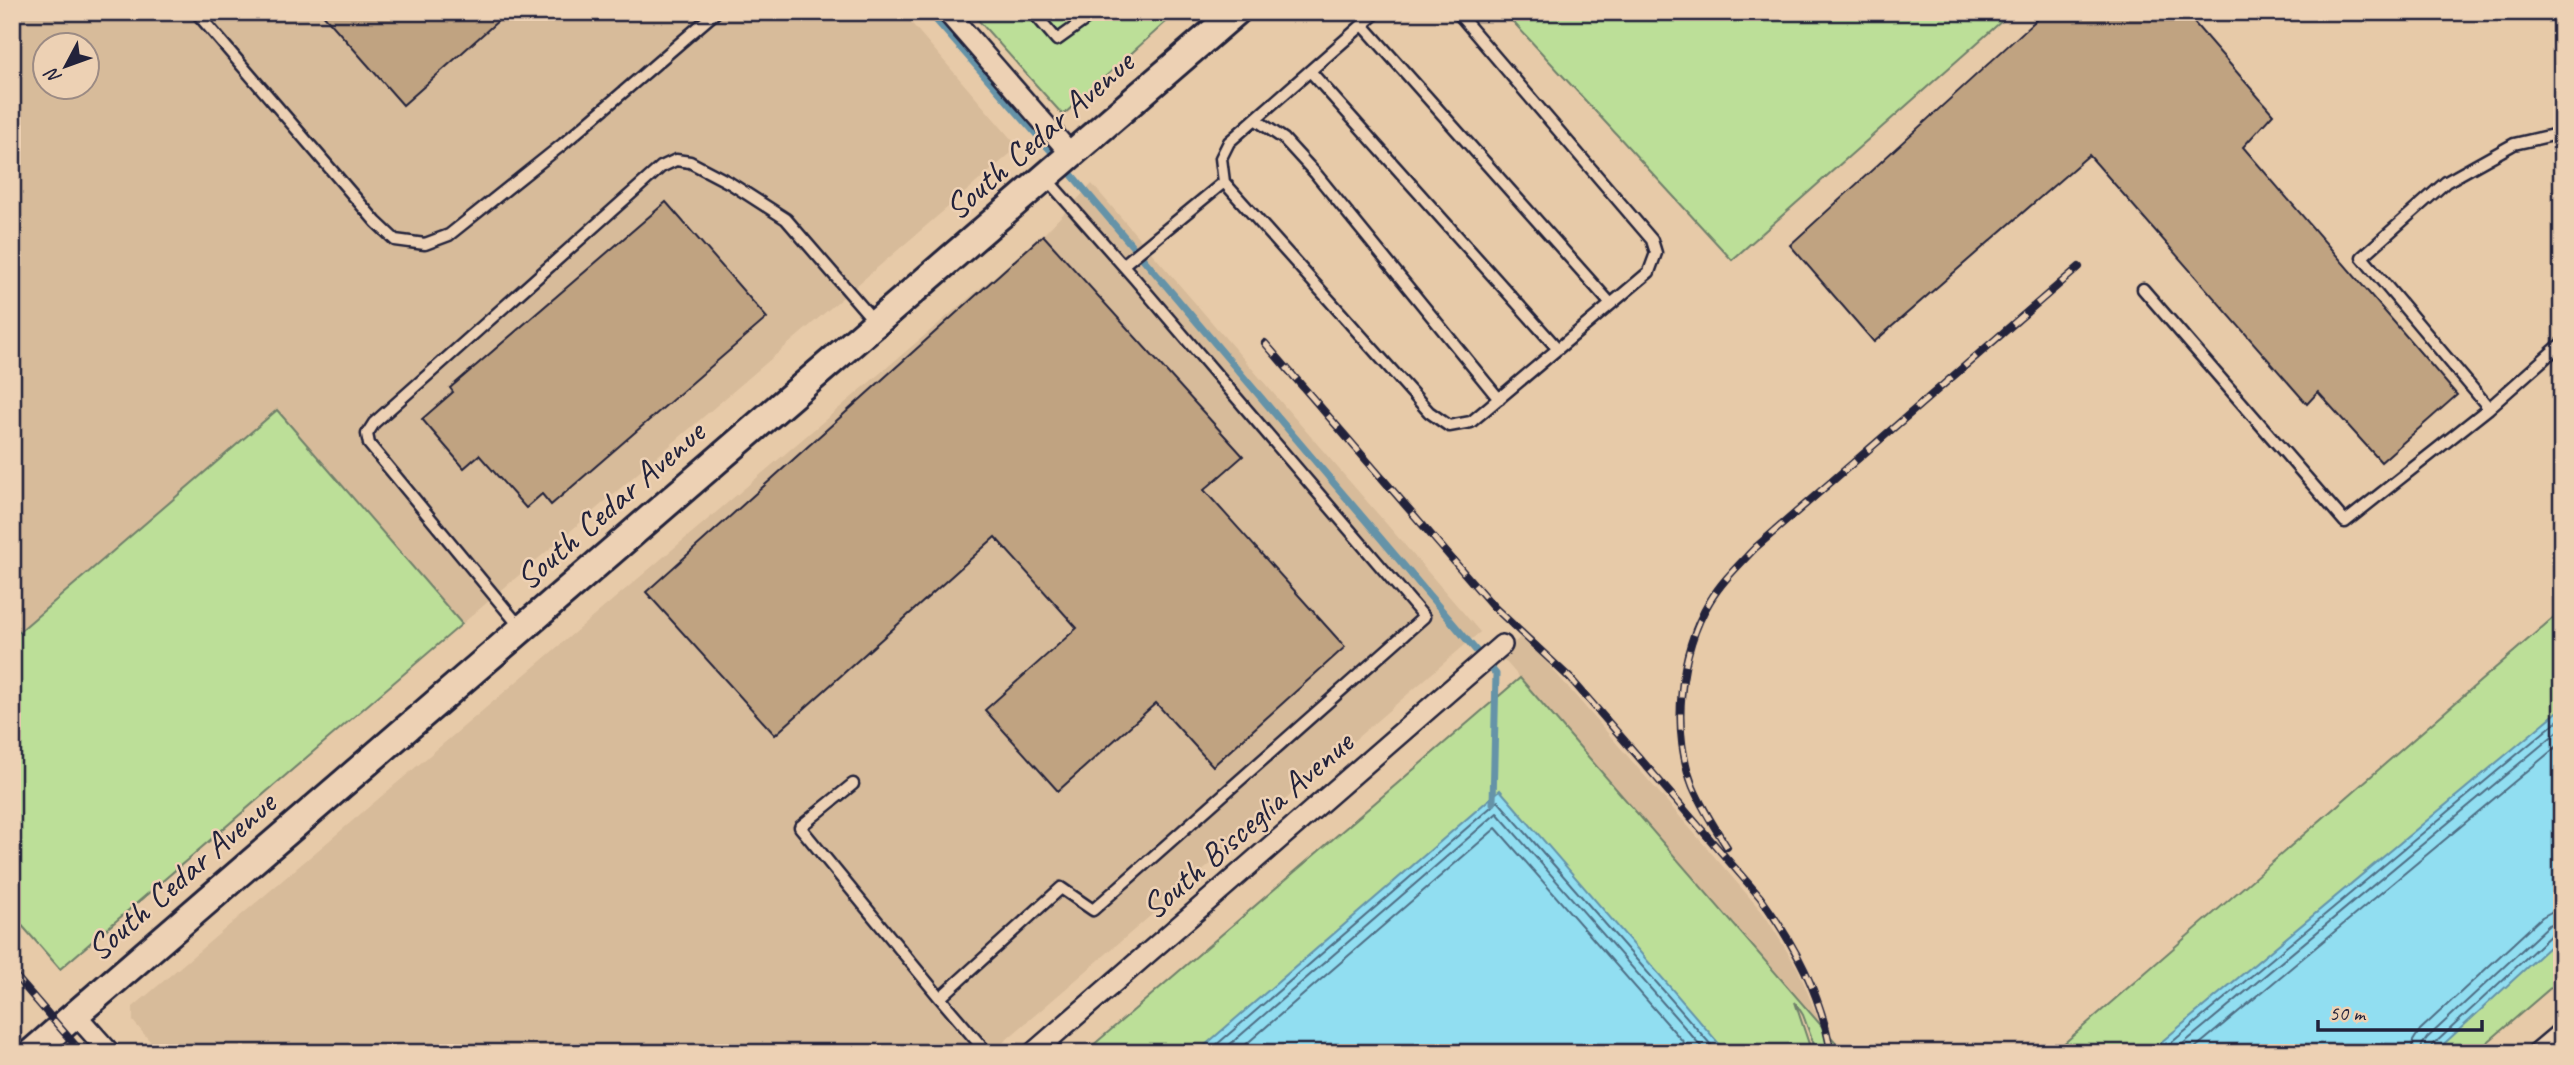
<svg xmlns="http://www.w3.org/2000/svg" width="2574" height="1065" font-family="Caveat,sans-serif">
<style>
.built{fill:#d7bb9a;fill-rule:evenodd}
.green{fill:#bcdf98;stroke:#6f806a;stroke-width:2}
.water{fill:#91def1;stroke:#6593a8;stroke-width:2}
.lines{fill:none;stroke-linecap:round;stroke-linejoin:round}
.shore{stroke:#4e6d84;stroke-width:2}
.stream{stroke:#6593a8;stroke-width:7}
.building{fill:#c0a381;stroke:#22223b;stroke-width:2}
.lane-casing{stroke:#22223b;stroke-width:15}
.street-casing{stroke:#22223b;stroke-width:24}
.secondary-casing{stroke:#22223b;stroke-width:32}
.lane{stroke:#edd1b4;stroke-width:10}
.street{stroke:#edd1b4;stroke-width:19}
.secondary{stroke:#edd1b4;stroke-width:26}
.rail-casing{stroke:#22223b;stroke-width:8}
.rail{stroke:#edd1b4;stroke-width:5;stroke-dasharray:16;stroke-linecap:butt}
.labels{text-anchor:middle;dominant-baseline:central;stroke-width:5;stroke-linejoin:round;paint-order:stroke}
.street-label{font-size:35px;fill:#22223b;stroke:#edd1b4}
</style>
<rect width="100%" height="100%" fill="#e7caa8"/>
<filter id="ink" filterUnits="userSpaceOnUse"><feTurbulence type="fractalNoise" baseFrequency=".0143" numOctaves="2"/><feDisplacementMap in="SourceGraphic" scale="14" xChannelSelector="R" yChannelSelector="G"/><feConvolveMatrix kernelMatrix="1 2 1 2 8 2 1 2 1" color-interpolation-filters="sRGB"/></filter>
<g filter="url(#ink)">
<path class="built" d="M12,12H902L1018,147L462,624L277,410L12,639ZM46,46H88V88H46Z
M1092,184L1480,632L991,1053H160L133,1021V1007L1043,235Z
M1523,635L1764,914L1798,969L1820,1024L1500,655Z"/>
<path class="green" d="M971,12H1158L1166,22L1063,115Z
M1504,12H2012L1732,260Z
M277,410L462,624L60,969L12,914V638Z
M2562,610V978L2475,1053H2053Z
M1520,678L1845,1053H1817L1803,1015L1795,1002L1812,1053H1084Z"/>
<path class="water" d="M2562,708V935L2434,1053H2148Z
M1500,790L1727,1053H1196Z"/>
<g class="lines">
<path class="shore" d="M1207,1053L1498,801L1718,1053
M1220,1053L1497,813L1707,1053
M1236,1053L1496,828L1693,1053
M2159,1053L2562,717
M2172,1053L2562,728
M2189,1053L2562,742
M2411,1053L2413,1041L2420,1030L2542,917L2551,912L2562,911
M2421,1053L2422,1045L2427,1038L2549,925L2562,921
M2430,1053L2433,1045L2554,932L2562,930"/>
<path class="stream" d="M929,12L1058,159
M1066,168L1496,674L1493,803"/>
</g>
<path class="building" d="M321,12H508L403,105Z
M2045,12H2185L2273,114L2243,147L2457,395L2381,462L2318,392L2307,404L2089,155L1874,342L1790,245Z
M666,202L767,318L551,505L542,494L526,508L479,455L464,468L422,419L453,392L450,388Z
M1043,235L1243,456L1204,490L1345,647L1213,766L1156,703L1058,791L985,710L1077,628L995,537L775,735L646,592Z"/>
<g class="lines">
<g class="lane-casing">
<path id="lane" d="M196,12L376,222L395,240L425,244L449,235L563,144L716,12
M1033,12L1057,40L1096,12
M1377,12L1229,142L1221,158L1224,182L1429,412L1449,426L1471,422L1649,272L1656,253L1652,240L1457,12
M1363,25L1611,304
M1310,71L1558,349
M1255,119L1284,139L1316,174L1499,399
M1123,265L1224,182
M2143,289L2345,522L2489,408L2562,343
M2489,408L2362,257L2446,182L2514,144L2562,133
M521,628L369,444L367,434L374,423L661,167L676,160L690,162L730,183L786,219L875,322
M853,784L800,827L940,998
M987,1053L940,998L1061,888L1093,910L1424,617L1135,279L1045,177"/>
</g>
<g class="street-casing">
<path id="street" d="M947,12L1071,154
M75,1014L110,1053
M1033,1053L1502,645
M2537,1053L2562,1032"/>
</g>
<g class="secondary-casing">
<path id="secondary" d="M31,1053L1236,12"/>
</g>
<use href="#lane" class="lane"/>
<use href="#street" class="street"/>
<use href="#secondary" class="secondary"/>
<g class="rail-casing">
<path id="rail" d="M1265,343L1472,582L1494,607L1571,679L1760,897C1795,945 1821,994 1831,1053
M1727,847C1715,828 1702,808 1693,787C1671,731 1679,652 1710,601C1722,581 1739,565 1755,548L2079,267
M12,972L82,1053"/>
</g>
<use href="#rail" class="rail"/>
</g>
</g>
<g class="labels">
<g class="street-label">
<text transform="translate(1039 135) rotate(-41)">South Cedar Avenue</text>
<text transform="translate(610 505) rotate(-41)">South Cedar Avenue</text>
<text transform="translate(1247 825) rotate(-41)">South Bisceglia Avenue</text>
<text transform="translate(181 876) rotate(-41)">South Cedar Avenue</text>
</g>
</g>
<rect width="2574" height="1065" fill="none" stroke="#edd1b4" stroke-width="42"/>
<rect x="21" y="21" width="2532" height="1023" fill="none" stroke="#22223b" stroke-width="2.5" filter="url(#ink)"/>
<g transform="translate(66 66) rotate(229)"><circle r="33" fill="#edd1b4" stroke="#9c8b84" stroke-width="2"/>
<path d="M0-5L12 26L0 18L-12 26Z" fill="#22223b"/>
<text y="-10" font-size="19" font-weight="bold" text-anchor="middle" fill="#22223b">N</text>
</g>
<path d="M2318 1020v10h164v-10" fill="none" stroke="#22223b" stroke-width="3.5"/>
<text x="2329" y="1020" font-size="21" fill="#22223b" stroke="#edd1b4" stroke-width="5" paint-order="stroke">50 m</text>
</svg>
